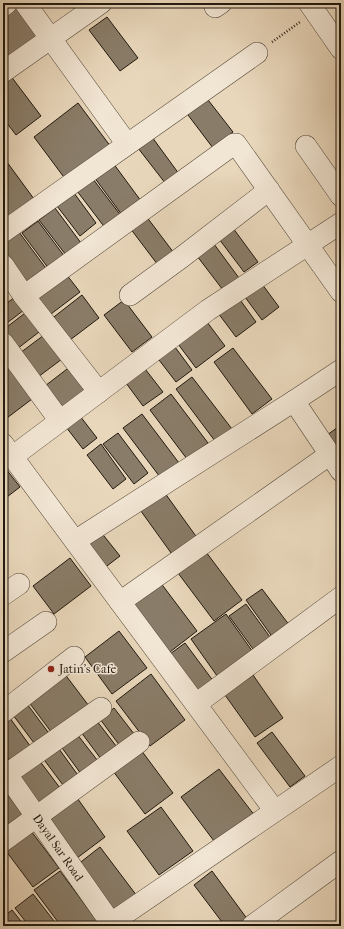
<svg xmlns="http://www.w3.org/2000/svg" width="344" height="929" font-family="'IM FELL French Canon',serif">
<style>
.building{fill:#897c68;stroke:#21190f}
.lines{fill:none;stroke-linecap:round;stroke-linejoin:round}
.minor-casing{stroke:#53483a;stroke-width:22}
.path{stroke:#21190f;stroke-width:2.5;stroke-dasharray:1 2;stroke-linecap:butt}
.minor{stroke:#f1e5d3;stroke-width:21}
.poi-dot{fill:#8f2418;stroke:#f1e5d3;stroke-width:1.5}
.labels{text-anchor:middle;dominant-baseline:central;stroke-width:3;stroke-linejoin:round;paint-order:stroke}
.poi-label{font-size:12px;fill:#21190f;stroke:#f1e5d3;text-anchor:start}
.street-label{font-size:12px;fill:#21190f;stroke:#f1e5d3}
</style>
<rect width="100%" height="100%" fill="#e9d7bb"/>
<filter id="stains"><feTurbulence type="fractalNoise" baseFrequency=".005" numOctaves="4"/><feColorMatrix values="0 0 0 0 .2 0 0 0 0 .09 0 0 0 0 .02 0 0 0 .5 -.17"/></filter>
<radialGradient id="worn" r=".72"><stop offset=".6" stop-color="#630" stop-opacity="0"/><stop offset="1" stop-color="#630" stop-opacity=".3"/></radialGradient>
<path class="building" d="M12,3L39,39L3,60V9Z
M107,17L138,58L120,71L89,30Z
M10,75L41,116L16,135L3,118V80Z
M205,96L233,132L213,148L185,111Z
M78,103L111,147L66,180L34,137Z
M152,137L182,178L169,188L138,148Z
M4,158L34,199L8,219L3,212Z
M113,163L144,205L125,219L94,177Z
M93,179L122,217L106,229L77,191Z
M74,193L96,223L80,236L57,206Z
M55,208L84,247L69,259L39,220Z
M146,216L177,257L161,269L130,228Z
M38,221L68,261L52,273L22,233Z
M230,224L258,262L244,272L216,235Z
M19,232L48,271L29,285L3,251V244Z
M211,240L239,278L223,290L194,252Z
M66,274L80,292L47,317L33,299Z
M259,280L279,307L262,320L242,293Z
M19,294L28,307L3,326V306Z
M82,295L99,318L66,343L50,320Z
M238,297L256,322L236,337L218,313Z
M124,300L152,337L132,352L104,315Z
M29,310L43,329L13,352L3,338V330Z
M204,318L225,346L196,368L175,340Z
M48,332L66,356L34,380L16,356Z
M172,343L192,370L176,382L156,356Z
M233,348L272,399L252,414L214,362Z
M12,363L36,396L3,421V369Z
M142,365L163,392L143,406L123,379Z
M71,366L90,391L60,413L41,389Z
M192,377L232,429L215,441L176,389Z
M171,394L208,443L187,459L150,410Z
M142,414L179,463L160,477L123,428Z
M80,416L97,438L83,449L66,427Z
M341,425V455L327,435Z
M118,433L148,473L134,484L103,444Z
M101,444L126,479L113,489L87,455Z
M6,469L20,487L3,500V471Z
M162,489L198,539L174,557L138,507Z
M100,531L120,556L103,569L84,543Z
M206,552L242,600L214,621L178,573Z
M70,558L91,586L54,614L33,586Z
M160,582L197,631L166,655L129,606Z
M262,589L290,626L273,638L246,600Z
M246,604L270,637L253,649L229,616Z
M226,614L255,655L220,680L191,639Z
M119,631L147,668L112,694L85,657Z
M185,643L214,682L200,693L170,654Z
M64,673L92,710L55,737L28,701Z
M151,674L185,720L150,746L116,701Z
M253,675L283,718L255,737L225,695Z
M27,704L51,736L37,747L13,715Z
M114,708L138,739L123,750L100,719Z
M7,714L33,750L13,765L3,752V717Z
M93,716L120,751L104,763L78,728Z
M73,729L101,765L84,778L57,741Z
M272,732L305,776L290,787L257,743Z
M54,742L80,778L66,789L39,753Z
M141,750L173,793L145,814L113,771Z
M36,756L60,788L39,804L15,772Z
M219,769L255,816L217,845L181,797Z
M3,788L24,816L3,832Z
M75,795L105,837L77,858L46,816Z
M161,807L193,851L159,875L127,831Z
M28,827L59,868L33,887L3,847Z
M100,847L137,896L114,914L77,865Z
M60,871L100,925L99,926H61L34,890Z
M212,871L248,920L240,926H225L194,885Z
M33,894L58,926H29L15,908Z
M12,910L25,926H3V917Z"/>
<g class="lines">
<g class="minor-casing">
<g id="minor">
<path d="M25,3L127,144"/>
<path d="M309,3L341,49"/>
<path d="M3,6L7,3"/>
<path d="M215,7L221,3"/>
<path d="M3,72L101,3"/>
<path d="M306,146L341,196"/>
<path d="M3,232L257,53"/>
<path d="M3,265L24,296L99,392"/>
<path d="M130,295L182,257L269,190"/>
<path d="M24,296L234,144H236L341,292"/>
<path d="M3,343L60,421"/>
<path d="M294,401L341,471"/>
<path d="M3,444L275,811"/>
<path d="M12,457L208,310L341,223"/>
<path d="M75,541L294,401L341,370"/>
<path d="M3,595L19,584"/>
<path d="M120,602L329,455"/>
<path d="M3,652L46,622"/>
<path d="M196,704L341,597"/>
<path d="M3,712L74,657"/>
<path id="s1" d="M3,769L113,926"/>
<path d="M7,774L101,708"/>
<path d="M3,841L139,742"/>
<path d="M107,926L341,766"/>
<path d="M252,926L341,861"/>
</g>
</g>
<path class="path" d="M272,42L300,22"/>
<use href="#minor" class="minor"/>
</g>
<circle class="poi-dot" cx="51" cy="669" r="4"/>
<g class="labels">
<g class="poi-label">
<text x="59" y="669">Jatin's Cafe</text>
</g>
<g class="street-label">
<text stroke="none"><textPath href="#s1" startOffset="96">Dayal Sar Road</textPath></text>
</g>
</g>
<rect width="344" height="929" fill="none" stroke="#e9d7bb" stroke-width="16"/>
<rect x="4" y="4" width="336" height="921" fill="none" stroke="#21190f" stroke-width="2"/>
<rect x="8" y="8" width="328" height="913" fill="none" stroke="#21190f"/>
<rect width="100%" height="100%" filter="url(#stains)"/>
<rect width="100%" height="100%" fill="url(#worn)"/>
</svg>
